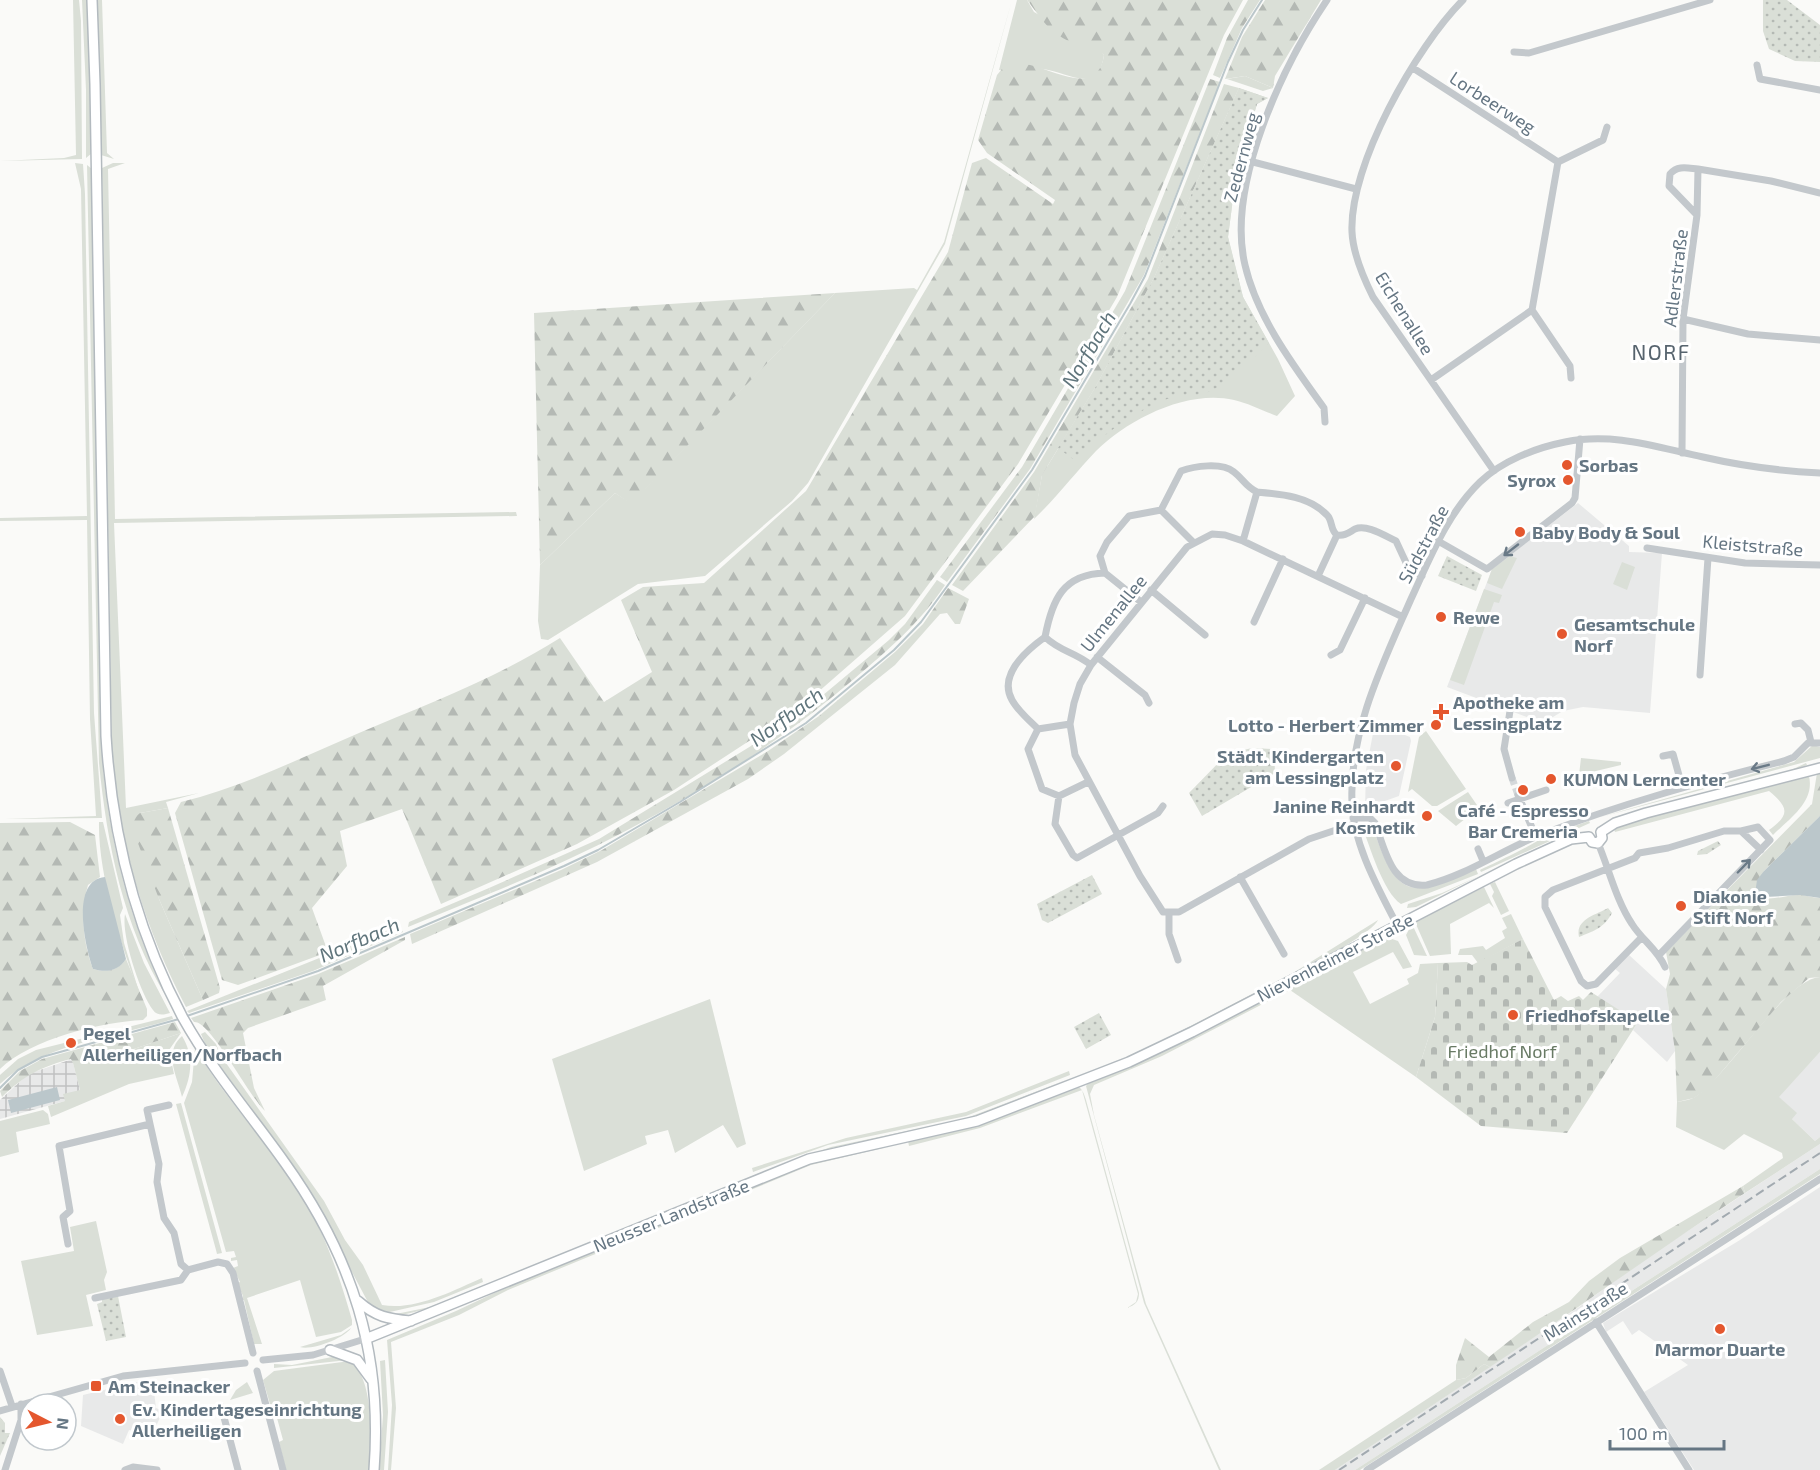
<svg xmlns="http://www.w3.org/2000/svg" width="1820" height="1470" font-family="'Exo 2',sans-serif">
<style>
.built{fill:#e8e9e9}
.industrial{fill:url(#industrial-grid)}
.green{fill:#dadfd7}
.forest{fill:url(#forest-firs)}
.cemetery{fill:url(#cemetery-stones)}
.park{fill:url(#park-dots)}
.water{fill:#bbc7cb}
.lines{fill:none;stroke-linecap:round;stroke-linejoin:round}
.stream{stroke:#bbc7cb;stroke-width:2}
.minor-tunnel{stroke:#d5d9db;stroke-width:7;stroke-dasharray:7 3.5;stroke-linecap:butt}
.secondary-casing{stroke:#b3babf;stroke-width:12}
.minor{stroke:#c3c8cc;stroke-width:7}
.secondary{stroke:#fff;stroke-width:9}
.rail{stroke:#a2aab0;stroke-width:2;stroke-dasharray:9 4.5;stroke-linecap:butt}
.oneway{stroke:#6a7a87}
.poi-dot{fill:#e4572e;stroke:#fff;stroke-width:2}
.labels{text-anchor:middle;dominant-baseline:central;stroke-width:6;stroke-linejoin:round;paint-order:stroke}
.street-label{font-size:18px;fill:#657683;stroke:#fff}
.poi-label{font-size:18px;font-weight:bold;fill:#657683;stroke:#fff;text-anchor:start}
.park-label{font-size:18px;fill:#687a64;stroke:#fff}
.water-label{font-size:20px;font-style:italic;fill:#60757c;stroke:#fff}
.quarter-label{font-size:21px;letter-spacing:1.5px;fill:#57646e;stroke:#fff}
</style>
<defs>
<pattern id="industrial-grid" width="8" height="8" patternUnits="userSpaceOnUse" patternTransform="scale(1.5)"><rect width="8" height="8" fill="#e8e9e9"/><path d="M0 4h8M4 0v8" fill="none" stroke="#c0c1c2"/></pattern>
<pattern id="forest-firs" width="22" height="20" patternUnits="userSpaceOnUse" patternTransform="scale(1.5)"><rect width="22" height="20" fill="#dadfd7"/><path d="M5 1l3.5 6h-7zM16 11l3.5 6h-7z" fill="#b4b9b4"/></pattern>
<pattern id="cemetery-stones" width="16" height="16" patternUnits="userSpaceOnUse" patternTransform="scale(1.5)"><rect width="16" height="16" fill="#dadfd7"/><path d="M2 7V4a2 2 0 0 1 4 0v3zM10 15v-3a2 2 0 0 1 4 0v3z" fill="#b4b9b4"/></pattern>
<pattern id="park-dots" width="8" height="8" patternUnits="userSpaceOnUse" patternTransform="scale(1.5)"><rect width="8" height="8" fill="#dadfd7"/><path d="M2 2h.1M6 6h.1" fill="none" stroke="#b4b9b4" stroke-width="1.8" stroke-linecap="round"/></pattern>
</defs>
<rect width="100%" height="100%" fill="#fafaf8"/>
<path class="built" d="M1578,503L1629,546V552L1662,553L1650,713L1583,707L1563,711L1543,723L1447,687L1492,569Z
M1375,723L1410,737L1411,741L1399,796L1365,808L1366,770Z
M1628,954L1666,989L1675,1051L1667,1062L1633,1030L1638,1022L1597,997L1620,973L1614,968Z
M1820,1052V1137L1815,1141L1791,1118L1796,1113L1778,1097Z
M1820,1144V1169L1355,1470H1335L1579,1307L1648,1257Z
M1820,1187V1470H1694L1644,1392L1688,1365L1639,1330L1632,1335L1623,1321L1606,1332L1603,1323L1740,1240Z
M150,1379L153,1383L156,1408L163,1411L152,1435L129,1430L123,1444L81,1426L83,1395Z"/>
<path class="industrial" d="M72,1059L80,1090L65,1101L0,1119V1100L28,1074Z"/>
<path class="green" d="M73,0H79L81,21L82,159L0,161L64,158L76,155Z
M82,0H87L92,153L86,158V90Z
M96,0H102L107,153L114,159L101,155Z
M1012,0L945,244L808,483L792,501L705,576L638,584L548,640L541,639L538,621L540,565L615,493L631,503L835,293L914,288L917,290L944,242Z
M1017,0H1027L1034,12L1093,45L1104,55C1098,96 1068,72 1043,69C1029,67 1014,69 999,70L998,74Z
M1245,76L1273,88L1263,91L1227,79Z
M1239,88L1268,98L1257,104L1236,175L1228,237L1243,297L1278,359L1295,396L1277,416C1263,411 1248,403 1234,400C1188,389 1128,419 1096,451C1075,473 1057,497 1034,519L1042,475L1095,388L1154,278Z
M75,163L83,164L85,194L94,713L102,818L5,819L96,816L90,719L87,520L0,521V518L87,516L81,189Z
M113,163H125L108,169L115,519L516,512L517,516L114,523L126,808L199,793L166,802L168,808L140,813L159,899L203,1000L186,1007C144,926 121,849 112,756L102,168Z
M87,165L92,169L103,769C111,848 131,925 166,996C123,926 107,844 99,763Z
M1510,556L1517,558L1502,589L1487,583L1492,569Z
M1622,562L1635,567L1627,590L1613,584Z
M1484,589L1502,595L1499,603L1494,602L1464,685L1450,680Z
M1426,731L1466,789L1437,806H1432L1412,789L1408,792L1419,737Z
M1813,745L1820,747V758L1597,818L1794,762Z
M1581,758L1621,762V765L1579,775Z
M1806,763L1807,765L1784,774L1607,819L1789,771Z
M1809,776C1815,802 1790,818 1773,835L1769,830C1791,814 1788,807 1769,791L1615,832L1614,829L1626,823Z
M1468,792L1479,808L1456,826L1438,811Z
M1589,821L1590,823L1481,872L1480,870C1489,866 1539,842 1543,837Z
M99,822H103L123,908L120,915L124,943L140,995C121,945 98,875 99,822Z
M1369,824L1372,825C1397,899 1408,899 1476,869L1478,874L1401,904C1383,892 1370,847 1362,826Z
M1479,876L1416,907L1407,908L1408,904L1442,893Z
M1495,882L1509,911L1501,915L1492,896L1494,892L1490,884Z
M1484,887L1494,908L1489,903L1450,924L1451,954L1430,956L1415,922Z
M489,888L491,893L408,927L409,922Z
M125,914L144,963L170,1013C164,1015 157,1016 153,1010C140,993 121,935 125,914Z
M1511,914L1523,939L1478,963L1472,955H1458L1460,949L1483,946L1486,950L1505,938L1502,931L1507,928L1502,918Z
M1378,920C1367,946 1124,1061 1085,1074L1150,1047L1293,973Z
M1412,924L1427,956L1414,955L1406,935Z
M399,926L403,932L313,971L189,1013L187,1011Z
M1386,937L1398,941L1412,967L1403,969L1393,952L1353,972L1370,1004L1409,984L1407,979L1418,973L1420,964L1438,963L1435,1017L1416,1077L1290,990L1162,1056L1094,1085L1090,1094L1094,1115L1146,1304L1221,1470H1219L1144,1303L1086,1086L1090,1081L1164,1051Z
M1820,977V1052L1779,1097L1797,1113L1792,1119L1815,1141L1820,1137V1144L1745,1193L1743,1186L1783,1158L1782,1153L1744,1134L1724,1150L1676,1127L1677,1102C1682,1101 1690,1100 1695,1097C1730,1074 1785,979 1820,977Z
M710,999L746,1144L737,1148L723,1125L675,1153L668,1130L645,1136L647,1144L584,1171L552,1059Z
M172,1016L173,1019L160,1023C106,1038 40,1046 0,1084V1075L18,1059L36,1050Z
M205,1032L216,1044L221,1056L324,1201L345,1240L363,1265L382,1305C415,1311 452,1291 482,1278L483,1282L434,1302L381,1314L370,1306L309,1191L206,1046L201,1034Z
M181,1033L169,1050L174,1074L129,1084L51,1117L48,1106L65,1101L63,1094L80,1090L73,1063L122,1053Z
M182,1036C194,1055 192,1076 182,1097C177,1076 163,1053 182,1036Z
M195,1048C226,1101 271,1145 302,1197C326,1235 340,1278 352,1320V1325L341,1332L316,1337L300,1280L247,1298L262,1344H254L244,1300H242L243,1296L237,1283L240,1282L233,1268L238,1266L237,1260L231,1261V1258L236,1257L234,1251L226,1252L184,1103L192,1082Z
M1069,1071L1070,1075L966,1116L828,1145L753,1172L752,1168L846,1138L966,1112Z
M1074,1077L965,1120L832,1148L757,1174L831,1147L964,1119Z
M1077,1086C1083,1089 1084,1094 1086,1100L1139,1293C1139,1302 1135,1305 1127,1308L1136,1302L1138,1294L1082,1090L980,1128L909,1146L908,1141L967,1128Z
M181,1103L222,1253L217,1254L216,1250L176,1104Z
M43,1110L48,1114L50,1124L16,1132L19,1152L0,1157V1121Z
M882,1146L883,1148L811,1165L508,1290L459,1315L391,1342L396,1408L391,1470H388L392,1405L387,1340L456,1311L507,1287L806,1165Z
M1820,1169V1174L1360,1470H1355Z
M96,1221L107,1272L104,1280L106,1290L86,1295L93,1326L37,1335L21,1261L74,1251L70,1227Z
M517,1272C508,1282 405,1320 391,1315L430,1307Z
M351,1328C345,1338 311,1351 300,1347L341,1335Z
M337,1356L348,1360L274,1368V1364L292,1365Z
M385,1360L388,1412L384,1470H379L383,1415L380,1361Z
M350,1361C375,1379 371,1442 369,1470H286L279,1442L283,1440L277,1418L281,1417L279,1410L272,1411L263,1380L274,1371Z
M1484,1364L1490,1367L1335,1470H1319L1456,1380L1466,1378Z
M247,1382L253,1393L230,1400L236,1390Z"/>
<path class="forest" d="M1027,0H1243L1224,35L1117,297L1018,464L905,616L801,707L674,790L577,844L441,904L402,809L340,831L347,866L312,908L328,952L238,985L222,980L175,813L181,802C243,787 300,758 359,733C427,704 497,678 560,638L604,702L652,672L621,600L643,587L704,583L806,491L948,252L972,163L986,158L1053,204L1055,200L987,153L978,140L997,75L1006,64C1014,64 1022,63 1030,65C1056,71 1098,97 1104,55L1083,40L1075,43C1051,36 1041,18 1027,0Z
M1248,0H1260L1242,28L1220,78L1213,75L1227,38Z
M1265,0H1321L1275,76L1273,88L1245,76L1225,79L1242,37Z
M1210,79L1220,82L1144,275L1030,469L947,582L940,577L1022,467L1125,291Z
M1224,84L1239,88L1154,278L1095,388L1042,475L1035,516L963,591L952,585L1034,472L1148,279Z
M835,293L631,504L615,493L540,565L534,313Z
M937,580L945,585C920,623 888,650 854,679C749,769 618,842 491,893L489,888L599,839L792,721L889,640L905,624Z
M948,588L969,599L960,624H955L947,613L940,614L895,665L784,754L748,779L597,862L412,944L410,934L561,870L602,850L768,751L819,716L895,652L923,624Z
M1820,772V816L1764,871L1755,894C1768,904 1785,894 1800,895C1806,895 1813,898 1820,898V977L1809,978L1781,1002L1707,1089L1694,1098L1677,1102L1675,1051L1666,989L1670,974L1666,952L1812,804L1817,773Z
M168,808L220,988L219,993L203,1000L159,899L130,822L140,813Z
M70,822L95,835L100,877L88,885C80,912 83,943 93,969C107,973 117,971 126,959L147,1009V1016L143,1020C101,1022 31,1039 0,1069V823Z
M405,937V940L323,986L326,1000L248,1028L243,1033L254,1088L265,1111C249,1096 210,1020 194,1022L191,1018L318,974Z
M175,1022L181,1033L122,1053L78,1063H73L71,1059C43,1066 23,1076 2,1097L0,1091L20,1071L42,1059Z
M1743,1186L1745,1193C1659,1249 1576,1310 1490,1367L1484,1364L1466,1378L1456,1380V1365L1465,1338L1489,1357L1533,1322L1569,1302L1589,1281L1620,1258Z"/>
<path class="cemetery" d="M1523,939L1554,1000L1561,996L1568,1001L1579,996L1583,1000L1591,992L1638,1022L1567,1133L1481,1126L1416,1077L1435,1017L1438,963L1467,962L1472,965Z"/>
<path class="park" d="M1763,0H1787L1820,25V62L1795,61L1769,49L1763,31Z
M1239,88L1268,98L1257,104L1236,175L1228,237L1243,297L1269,343C1250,360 1233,382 1208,392C1196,397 1180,395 1167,399C1140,409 1095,438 1077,462L1058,448L1095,388L1154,278Z
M1447,556L1482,575L1476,591L1438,576Z
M1252,748L1274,749L1275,773L1202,816L1189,793L1227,754Z
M1718,841L1721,845L1707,854L1697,855L1698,851Z
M1092,875L1102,894L1048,923L1042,920L1037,904Z
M1608,908L1612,913C1604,928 1594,931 1579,937C1575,919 1596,915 1608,908Z
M1099,1013L1111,1035L1086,1049L1074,1027Z
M118,1296L126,1337L106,1341L97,1304L102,1302V1299Z
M0,1417L5,1423V1433H10L0,1456Z"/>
<path class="water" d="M1820,816V898L1800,895L1765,897L1755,894L1757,880L1764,871Z
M105,877L126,959C118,971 107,973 93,969C85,947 70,880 105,877Z
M57,1087L60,1100L11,1113L8,1100Z"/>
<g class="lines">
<path class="stream" d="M184,1017L318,971L564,866L598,850L680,802L806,723L894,650L921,622L1032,470L1130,304L1145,276L1228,62L1243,30L1262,0
M0,1088L18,1070L42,1057L179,1019"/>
<path class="minor-tunnel" d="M1512,778L1518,795"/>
<g class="secondary-casing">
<path id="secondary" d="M92,0L95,84L106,736C112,835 136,930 183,1018C212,1070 251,1115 285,1163C353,1258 383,1354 374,1470
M1601,832L1615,823L1646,813L1820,768
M358,1301C376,1317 388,1319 411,1321
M368,1338L809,1159L977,1121L1129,1062L1192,1032L1516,864L1571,839L1589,837L1592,842L1598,843L1602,838L1601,832
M330,1350L357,1360L371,1379"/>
</g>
<path class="minor" d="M1463,0C1416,47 1349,165 1352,232C1353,254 1363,277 1373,297L1494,471
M1514,52L1529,53L1710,0
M1757,65L1760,79L1820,90
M1413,68L1558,162
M1253,162L1356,189
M1698,169L1697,215L1669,186L1670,174C1678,165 1687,168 1698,169L1771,181L1820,193
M1683,319L1748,334L1820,340
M1571,378L1570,366L1532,310L1558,162L1603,140L1607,127
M1431,380L1532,310
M1325,422L1324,408C1293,365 1257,317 1245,265C1226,185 1283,65 1327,0
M1682,453L1683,319L1697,215
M1243,541L1257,492C1280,494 1309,496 1327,515C1333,521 1330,530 1337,535
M1438,541L1487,569L1572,503L1575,498L1580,439
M1193,542L1161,510L1181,471C1194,466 1222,462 1234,472C1243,479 1246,487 1257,492
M1647,548L1745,563L1820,565
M1318,576L1337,535C1345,536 1348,533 1355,529C1367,524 1385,536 1396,541L1409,569L1422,576
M1151,590L1205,635
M1141,602L1105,573L1100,556L1107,542L1129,516L1161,510
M1254,622L1283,559
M1045,637C1027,650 998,675 1012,700C1018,711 1029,720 1038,729L1070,724
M1331,655L1340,650L1365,598
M1097,657L1145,695L1149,703
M1091,665C1073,651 1061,652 1045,637C1052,600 1063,574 1105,573
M1700,675L1708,558
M1510,711L1504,749L1512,778
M1795,724L1801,723L1808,730L1811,742
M1038,729L1028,749L1042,789L1059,796L1088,782
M1663,756L1673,754L1682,786
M1518,795L1536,837
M1059,796L1055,824L1073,855L1077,858L1158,813L1163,806
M1508,803L1546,790
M1353,818H1370L1375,823C1385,849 1391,889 1427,885C1467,875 1502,850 1540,835C1620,804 1701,782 1784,761L1794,757L1808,743H1820
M1354,824L1309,839L1179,912H1163L1140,876L1075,755L1070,724L1074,703L1080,684L1091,665L1187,547L1212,534L1225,535L1243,541L1403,617
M1598,843C1609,869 1616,900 1632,924C1642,940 1658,950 1665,967
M1478,849L1483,861
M1240,877L1284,954
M1169,914V934L1178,960
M1397,925C1378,888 1353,844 1352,802C1349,731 1383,663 1411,599C1430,558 1447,514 1480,482C1502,461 1535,448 1565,442C1613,432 1656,447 1703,457C1742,466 1780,471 1820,473
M1641,938L1596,984L1587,986L1581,981L1545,907V897L1553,890L1635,858L1639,853L1668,848L1724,831H1741L1761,850
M1660,954L1770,840L1758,827L1741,831
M150,1124L147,1110L169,1105
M68,1244L63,1217L70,1211L59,1146L150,1124L159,1164L157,1182L164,1218L174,1233L181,1264L188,1270
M95,1298L181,1280L188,1270L218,1262L227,1264L233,1273L253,1353
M1596,1322L1689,1470
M263,1360L313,1355L368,1338
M0,1371L12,1406
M257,1371L283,1470
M221,1406L238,1470
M0,1411L123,1376L245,1363
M5,1470L21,1420V1404
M125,1470L133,1467L157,1470
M1367,1470L1820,1179"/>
<use href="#secondary" class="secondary"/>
<path class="rail" d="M1339,1470L1820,1153"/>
</g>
<defs><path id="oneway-shaft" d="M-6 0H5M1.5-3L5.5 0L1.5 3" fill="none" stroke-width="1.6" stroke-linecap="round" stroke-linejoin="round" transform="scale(1.5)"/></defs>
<g class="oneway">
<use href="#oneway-shaft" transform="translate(1511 550) rotate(142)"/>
<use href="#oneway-shaft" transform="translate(1760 767) rotate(166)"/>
<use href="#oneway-shaft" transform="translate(1744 866) rotate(-46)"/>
</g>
<g class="poi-dot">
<circle cx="1567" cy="465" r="6"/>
<circle cx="1568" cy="480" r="6"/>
<circle cx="1520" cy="532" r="6"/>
<circle cx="1441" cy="617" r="6"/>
<circle cx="1562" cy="634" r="6"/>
<path d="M1438 703h6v6h6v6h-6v6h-6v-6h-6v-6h6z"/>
<circle cx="1436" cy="725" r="6"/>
<circle cx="1396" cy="766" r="6"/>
<circle cx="1551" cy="779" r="6"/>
<circle cx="1523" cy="790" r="6"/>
<circle cx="1427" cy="816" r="6"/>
<circle cx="1681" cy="906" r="6"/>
<circle cx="1513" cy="1015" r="6"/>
<circle cx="71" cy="1043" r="6"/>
<circle cx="1720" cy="1329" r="6"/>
<rect x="90" y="1380" width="12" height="12" rx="3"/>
<circle cx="120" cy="1419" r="6"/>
</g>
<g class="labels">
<g class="street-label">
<text transform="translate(1493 102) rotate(33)">Lorbeerweg</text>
<text transform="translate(1241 157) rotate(-75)">Zedernweg</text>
<text transform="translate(1675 278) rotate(-83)">Adlerstraße</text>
<text transform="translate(1405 313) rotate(58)">Eichenallee</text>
<text transform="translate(1423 544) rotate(-62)">Südstraße</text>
<text transform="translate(1753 545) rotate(5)">Kleiststraße</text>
<text transform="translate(1113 613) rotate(-51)">Ulmenallee</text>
<text transform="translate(1335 957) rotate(-27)">Nievenheimer Straße</text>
<text transform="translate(671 1215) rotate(-22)">Neusser Landstraße</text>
<text transform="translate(1585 1311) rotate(-32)">Mainstraße</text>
</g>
<g class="poi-label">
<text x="1579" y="465">Sorbas</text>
<text x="1556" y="480" text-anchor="end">Syrox</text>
<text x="1532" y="532">Baby Body &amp; Soul</text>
<text x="1453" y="617">Rewe</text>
<text x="1574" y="624">Gesamtschule<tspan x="1574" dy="21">Norf</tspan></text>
<text x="1453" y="702">Apotheke am<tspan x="1453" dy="21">Lessingplatz</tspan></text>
<text x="1424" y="725" text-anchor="end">Lotto - Herbert Zimmer</text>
<text x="1384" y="756" text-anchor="end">Städt. Kindergarten<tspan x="1384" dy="21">am Lessingplatz</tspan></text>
<text x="1563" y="779">KUMON Lerncenter</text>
<text x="1415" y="806" text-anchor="end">Janine Reinhardt<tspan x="1415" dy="21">Kosmetik</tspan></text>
<text x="1523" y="810" text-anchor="middle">Café - Espresso<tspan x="1523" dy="21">Bar Cremeria</tspan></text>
<text x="1693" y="896">Diakonie<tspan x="1693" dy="21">Stift Norf</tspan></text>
<text x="1525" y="1015">Friedhofskapelle</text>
<text x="83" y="1033">Pegel<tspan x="83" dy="21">Allerheiligen/Norfbach</tspan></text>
<text x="1720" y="1349" text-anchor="middle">Marmor Duarte</text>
<text x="108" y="1386">Am Steinacker</text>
<text x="132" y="1409">Ev. Kindertageseinrichtung<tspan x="132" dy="21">Allerheiligen</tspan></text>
</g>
<g class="park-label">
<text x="1502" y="1051">Friedhof Norf</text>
</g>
<g class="water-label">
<text transform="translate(1088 349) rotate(-59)">Norfbach</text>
<text transform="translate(786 716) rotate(-36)">Norfbach</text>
<text transform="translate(359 939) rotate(-23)">Norfbach</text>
</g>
<g class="quarter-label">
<text x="1661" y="351">NORF</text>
</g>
</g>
<g transform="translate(48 1422) rotate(97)"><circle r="28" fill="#ffffff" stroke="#c1c8cd" stroke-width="1.5"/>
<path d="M0-4.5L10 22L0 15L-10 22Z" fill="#e4572e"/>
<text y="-9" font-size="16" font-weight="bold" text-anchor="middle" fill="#657683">N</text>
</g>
<path d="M1610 1440v9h114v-9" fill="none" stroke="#657683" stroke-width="3"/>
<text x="1619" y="1440" font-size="18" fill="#657683" stroke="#ffffff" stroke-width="4.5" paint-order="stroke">100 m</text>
</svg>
